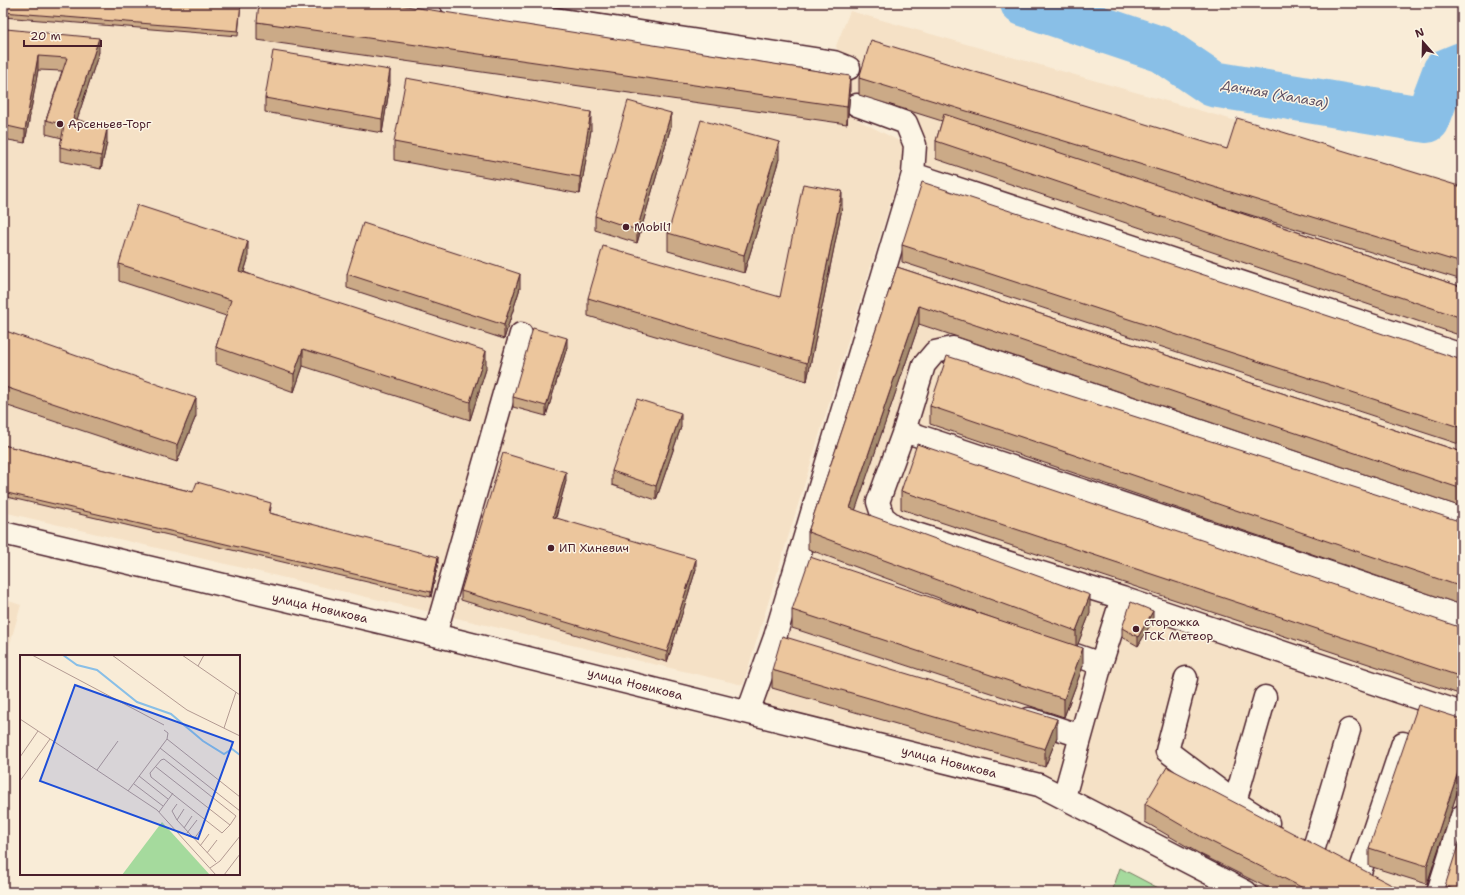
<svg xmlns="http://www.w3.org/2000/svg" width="1465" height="895" font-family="'Shantell Sans',sans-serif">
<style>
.built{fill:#f5e1c6;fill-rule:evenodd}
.green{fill:#a5da9d;stroke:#787c64}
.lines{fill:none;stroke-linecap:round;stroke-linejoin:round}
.river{stroke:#89bfe7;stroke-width:46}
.minor-casing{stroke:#4a1f2b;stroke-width:25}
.minor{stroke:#fcf5e5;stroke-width:22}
.wall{fill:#cbaa87;stroke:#4a1f2b}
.shaded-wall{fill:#a58b6e;stroke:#4a1f2b}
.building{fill:#ecc69d;stroke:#4a1f2b}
.poi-dot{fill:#4a1f2b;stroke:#fcf5e5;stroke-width:1.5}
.labels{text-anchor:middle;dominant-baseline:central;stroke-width:3;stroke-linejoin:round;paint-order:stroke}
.poi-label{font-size:12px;fill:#4a1f2b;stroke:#fcf5e5;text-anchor:start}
.street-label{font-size:12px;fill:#4a1f2b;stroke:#fcf5e5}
.water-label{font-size:13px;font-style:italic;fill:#5d4f63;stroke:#fcf5e5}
.inset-river{fill:none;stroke:#89bfe7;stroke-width:2}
.inset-road{fill:none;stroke:#b39a92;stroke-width:1}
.view{fill:#1d4ed8;fill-opacity:0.15;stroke:#1d4ed8;stroke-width:2}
.inset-edge{fill:none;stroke:#4a1f2b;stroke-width:2}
</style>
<rect width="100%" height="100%" fill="#f9ecd7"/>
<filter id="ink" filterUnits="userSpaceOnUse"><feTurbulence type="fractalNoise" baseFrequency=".025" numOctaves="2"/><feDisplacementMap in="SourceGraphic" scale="8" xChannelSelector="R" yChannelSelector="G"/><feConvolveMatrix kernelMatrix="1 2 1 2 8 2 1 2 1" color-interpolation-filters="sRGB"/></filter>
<g filter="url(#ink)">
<path class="built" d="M3,3H320L850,87L836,46L850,11L1462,185V892H1259L1046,781L760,703L884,267L907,148L743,685L3,512ZM852,90L856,102L906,123L907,145L858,120Z
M3,599L21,605L3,668Z"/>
<path class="green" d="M1120,868L1166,892H1112Z"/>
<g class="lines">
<path class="river" d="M1023,3L1163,50L1213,84L1427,120L1445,72L1462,65"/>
<g class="minor-casing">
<path id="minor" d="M451,3L834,62L849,68
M913,174L1462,355
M904,431L1462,617
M1462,519L953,348L935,352L924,365L904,431L878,502L883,517L897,528L1122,598L1462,713
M3,533L435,635L1039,785L1246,892
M435,635L521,334
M1055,648L1101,664
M1186,678L1167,751L1235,802L1268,823
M748,712L775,637L913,174L915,145L906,123L857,105
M1029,719L1081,736
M1064,797L1101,664L1122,598
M1235,802L1265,697
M1313,851L1349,730
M1358,878L1403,743
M1438,892L1462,816"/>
</g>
<use href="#minor" class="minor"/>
</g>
<path class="wall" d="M3,3H241L238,36L3,17Z
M257,22L850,94L847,124L257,40Z
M3,41L99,52L77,119L107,142L101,169L60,161V147L62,138L46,134V120L62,71L38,70L25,143L3,139Z
M859,78L1227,149L1462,187V280L1205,201L1462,287V336L936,159V141L942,121L859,95Z
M390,84L382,133L265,112V98Z
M671,126L637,243L595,230V216Z
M591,130L580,194L394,160V142Z
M779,159L744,273L668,251V233Z
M842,208L807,381L588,316V298L780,297Z
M902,245L1462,360V445L902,262Z
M248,259L244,272L486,369L470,420L303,366L294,392L216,364V347L226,316L119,281V264Z
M897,267L1462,452V507L919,324L855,510L1090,613L1077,646L1083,666L1064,717L792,628V610L1003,622L808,549V532Z
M347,274L520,288L504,339L347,288Z
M3,330L196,416L177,462L5,405Z
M567,347L546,416L513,407V397Z
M930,406L1462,522V605L930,424Z
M681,427L656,500L612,485V471Z
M3,445L193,492L271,507L270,513L438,562L431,597L3,496Z
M566,481L556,518L696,569L667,662L461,600V591Z
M901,491L1462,628V695L901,509Z
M1153,620L1138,646L1122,637V628Z
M772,670L1057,737L1045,767L772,688Z
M1462,719V778L1427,884L1369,866V848Z
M1145,804L1405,892H1276L1200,854L1145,822Z
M1445,886L1462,892H1445Z"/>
<path class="shaded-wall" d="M99,38V52L73,132V118Z
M38,56V70L25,143V130Z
M390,70V84L382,133V119Z
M850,76V94L847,124V107Z
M591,112V130L580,194V177Z
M671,113V126L637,243V230Z
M107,129V142L101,169V156Z
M779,142V159L744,273V255Z
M842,191V208L807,381V363Z
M248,241V259L239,288V271Z
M520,274V288L504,339V325Z
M919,306V324L850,526V508Z
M567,338V347L546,416V406Z
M303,349V366L294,392V374Z
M486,351V369L470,420V402Z
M5,387V405L3,414V396Z
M196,398V416L177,462V445Z
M681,413V427L656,500V486Z
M566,472V481L553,526V517Z
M438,557V562L431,597V592Z
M696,559V569L667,662V652Z
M1090,595V613L1076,649V631Z
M1153,611V620L1138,646V637Z
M1083,648V666L1064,717V699Z
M1057,719V737L1045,767V749Z
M1462,760V778L1427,884V866Z"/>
<path class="building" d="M3,3H241L238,31L3,12Z
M259,3H387L850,76L847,107L257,22Z
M6,29L99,38L73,118L107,129L101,156L60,147L64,125L46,120L67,58L38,56L25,130L3,125V41Z
M871,40L1227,149L1237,118L1462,187V263L859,78Z
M273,51L390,70L382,119L265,98Z
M406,78L591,112L580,177L394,142Z
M628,101L671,113L637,230L595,216Z
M944,114L1462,287V318L936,141Z
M701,120L779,142L744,255L668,233Z
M922,182L1462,360V428L902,245Z
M803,184L842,191L807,363L588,298L603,246L780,297Z
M137,205L248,241L239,271L486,351L470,402L303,349L294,374L216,347L231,300L119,264Z
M363,223L520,274L504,325L347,274Z
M897,267L1462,452V489L919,306L850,508L1090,595L1076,631L808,532Z
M533,328L567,338L546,406L513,397Z
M3,330L196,398L177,445L5,387L3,396Z
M947,356L1462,522V587L930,406Z
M637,399L681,413L656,486L612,471Z
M917,444L1462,628V677L901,491Z
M3,445L193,492L197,482L271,503L269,513L438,557L431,592L3,492Z
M503,453L566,472L553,517L696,559L667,652L461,591Z
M810,557L1083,648L1064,699L792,610Z
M1131,602L1153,611L1138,637L1122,628Z
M782,636L1057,719L1045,749L772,670Z
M1418,705L1462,719V760L1427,866L1369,848Z
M1167,767L1405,892H1311L1200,836L1145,804Z
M1462,833V892H1461L1445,886Z"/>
</g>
<g class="poi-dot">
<circle cx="60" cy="124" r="4"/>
<circle cx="626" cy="227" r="4"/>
<circle cx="551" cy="548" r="4"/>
<circle cx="1136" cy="629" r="4"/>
</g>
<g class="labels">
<g class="poi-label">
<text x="68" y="124">Арсеньев-Торг</text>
<text x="634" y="227">Mobil1</text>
<text x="559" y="548">ИП Хиневич</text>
<text x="1144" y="622">сторожка<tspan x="1144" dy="14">ГСК Метеор</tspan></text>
</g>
<g class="street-label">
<text transform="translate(320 608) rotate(13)">улица Новикова</text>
<text transform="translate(635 684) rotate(14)">улица Новикова</text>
<text transform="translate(949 762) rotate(14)">улица Новикова</text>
</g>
<g class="water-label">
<text transform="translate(1275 94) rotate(10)">Дачная (Халаза)</text>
</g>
</g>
<g transform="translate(20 655)">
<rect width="220" height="220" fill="#f9ecd7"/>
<path d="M142,167L190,220H102Z" fill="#a5da9d"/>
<path class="inset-river" d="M43,0L57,10L77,15L117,47L151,59L183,86L204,99L212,94L220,100"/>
<path class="inset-road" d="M12,0L144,70M92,0L167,55L220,81M162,0L220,40M178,11L184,0M0,64L137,155L196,220M204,73L216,37M147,84L220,142M140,93L220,156M0,102L18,76M136,112L210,170L202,178L131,122L130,118L141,105L144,104L216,161L210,170M77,115L98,86M119,121L148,144M0,126L30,84M114,129L143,151M108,136L147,84L148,78L144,75M157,149L152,156L157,165L196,207M139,157L153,138M157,165L164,154M164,173L172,161M167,178L177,165M174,184L182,173M180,191L189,179M187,198L197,185M190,213L200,206L220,181M204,220L220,199"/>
<path class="view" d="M55,30L213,87L178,184L20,126Z"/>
<rect width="220" height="220" class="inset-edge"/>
</g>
<rect width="1465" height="895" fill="none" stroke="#fcf5e5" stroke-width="16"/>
<rect x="8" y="8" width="1449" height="879" fill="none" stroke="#4a1f2b" stroke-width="1.5" filter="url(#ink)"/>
<g transform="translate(1423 42) rotate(340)" stroke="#fcf5e5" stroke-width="3" paint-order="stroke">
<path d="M0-3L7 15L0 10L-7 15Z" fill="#4a1f2b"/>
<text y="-6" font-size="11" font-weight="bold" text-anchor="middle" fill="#4a1f2b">N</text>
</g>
<path d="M24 40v6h77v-6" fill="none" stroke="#4a1f2b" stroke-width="2"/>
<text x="30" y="40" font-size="12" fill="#4a1f2b" stroke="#fcf5e5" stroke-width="3" paint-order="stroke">20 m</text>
</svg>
